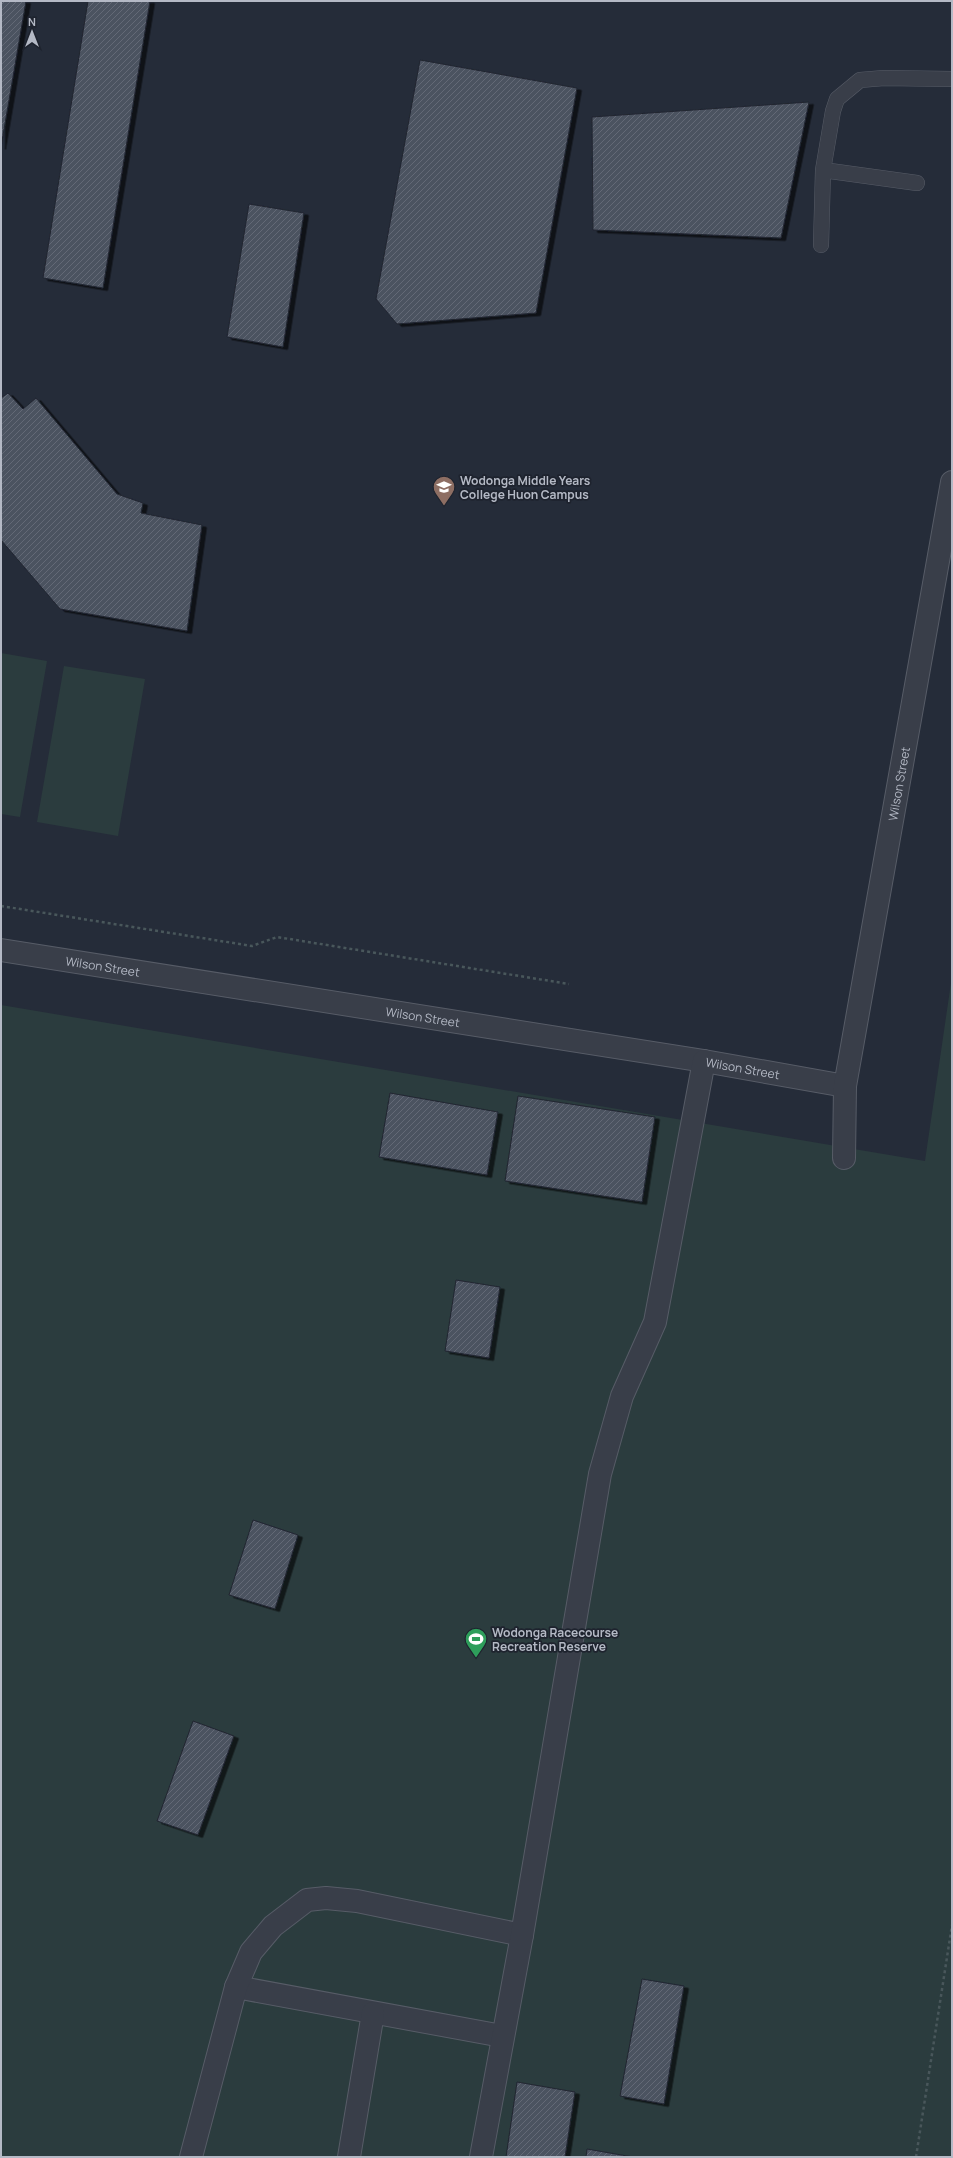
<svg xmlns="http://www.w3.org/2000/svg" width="953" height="2158" font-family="Manrope,sans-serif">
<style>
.grass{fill:#2b3c3e}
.building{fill:url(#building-hatch);stroke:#202530;filter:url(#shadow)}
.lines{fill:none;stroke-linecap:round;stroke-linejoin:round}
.service-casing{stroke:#575c67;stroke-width:16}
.minor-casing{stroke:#575c67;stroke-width:24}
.path{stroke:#49575b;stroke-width:2.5;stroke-dasharray:3 3;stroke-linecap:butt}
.service{stroke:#393e49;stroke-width:15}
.minor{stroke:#393e49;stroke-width:22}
.labels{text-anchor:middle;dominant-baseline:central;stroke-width:3.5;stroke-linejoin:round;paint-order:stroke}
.poi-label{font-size:12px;font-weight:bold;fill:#b4b9c5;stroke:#1e232e;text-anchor:start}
.street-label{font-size:12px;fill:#b4b9c5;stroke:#1e232e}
</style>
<defs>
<pattern id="building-hatch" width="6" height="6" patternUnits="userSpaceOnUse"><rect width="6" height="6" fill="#4c5261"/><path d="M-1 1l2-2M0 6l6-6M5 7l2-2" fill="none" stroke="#636976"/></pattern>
<filter id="shadow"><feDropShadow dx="4.5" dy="2.5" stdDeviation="0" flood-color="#0009"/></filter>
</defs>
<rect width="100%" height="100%" fill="#252c39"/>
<path class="grass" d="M1,653L47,661L20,817L1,814Z
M64,666L145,679L118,836L37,822Z
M952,976V2157H1V1005L925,1161Z"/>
<path class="building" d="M1,1H26L1,147Z
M88,1H150L103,288L43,278Z
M420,60L577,88L536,313L397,324L376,299Z
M809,102L781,238L593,230L592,117Z
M249,204L304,213L283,347L227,337Z
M8,393L23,409L36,398L117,494L143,503L141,513L202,525L187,631L60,609L1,540V398Z
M390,1093L498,1112L487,1175L379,1157Z
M518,1096L655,1117L642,1202L505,1181Z
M456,1280L500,1287L489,1358L445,1351Z
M253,1520L298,1535L275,1609L229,1595Z
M193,1721L234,1736L198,1835L157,1821Z
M642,1979L684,1986L664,2104L620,2096Z
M517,2082L575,2092L565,2157H506Z
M587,2149L633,2157H586Z"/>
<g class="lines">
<g class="service-casing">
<path id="service" d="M823,170L917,183
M821,245L823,170L833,111L837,99L860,80L884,78L952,79"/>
</g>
<g class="minor-casing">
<g id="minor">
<path id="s1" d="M1,950L704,1061L845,1086"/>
<path id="s2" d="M844,1158L845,1086L952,482"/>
<path d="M236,1987L502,2036"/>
<path d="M191,2157L236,1987L251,1952L273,1926L307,1900L326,1898L357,1901L522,1935"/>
<path d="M349,2157L373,2013"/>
<path d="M481,2157L522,1935L600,1474L622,1396L655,1322L704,1061"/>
</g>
</g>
<path class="path" d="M1,906L252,946L277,937L569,984
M916,2157L952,1925"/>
<use href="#service" class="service"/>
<use href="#minor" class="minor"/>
</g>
<defs>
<g id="school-pin" transform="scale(1.15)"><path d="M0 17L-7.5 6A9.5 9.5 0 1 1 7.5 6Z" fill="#8d6e63" stroke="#1e232e"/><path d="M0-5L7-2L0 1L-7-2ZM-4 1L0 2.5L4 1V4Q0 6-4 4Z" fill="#fff"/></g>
<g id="stadium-pin" transform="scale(1.15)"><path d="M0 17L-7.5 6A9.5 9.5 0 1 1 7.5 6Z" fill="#2e9e5b" stroke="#1e232e"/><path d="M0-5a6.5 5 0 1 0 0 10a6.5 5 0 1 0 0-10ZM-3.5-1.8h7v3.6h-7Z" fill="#fff"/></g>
</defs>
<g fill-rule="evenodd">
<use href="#school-pin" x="444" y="487"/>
<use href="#stadium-pin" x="476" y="1639"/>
</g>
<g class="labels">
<g class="poi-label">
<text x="460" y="480">Wodonga Middle Years<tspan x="460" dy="14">College Huon Campus</tspan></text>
<text x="492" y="1632">Wodonga Racecourse<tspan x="492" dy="14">Recreation Reserve</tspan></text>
</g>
<g class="street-label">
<text stroke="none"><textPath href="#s2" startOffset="379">Wilson Street</textPath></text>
<text stroke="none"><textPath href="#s1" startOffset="103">Wilson Street</textPath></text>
<text stroke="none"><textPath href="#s1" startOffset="427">Wilson Street</textPath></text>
<text stroke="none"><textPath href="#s1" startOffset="751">Wilson Street</textPath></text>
</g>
</g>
<rect width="953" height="2158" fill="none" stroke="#b4b9c5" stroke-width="4"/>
<g transform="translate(32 32)" stroke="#1e232e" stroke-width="3" paint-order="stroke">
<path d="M0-3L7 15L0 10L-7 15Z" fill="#b4b9c5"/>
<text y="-6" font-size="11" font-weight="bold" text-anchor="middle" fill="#b4b9c5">N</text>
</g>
</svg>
